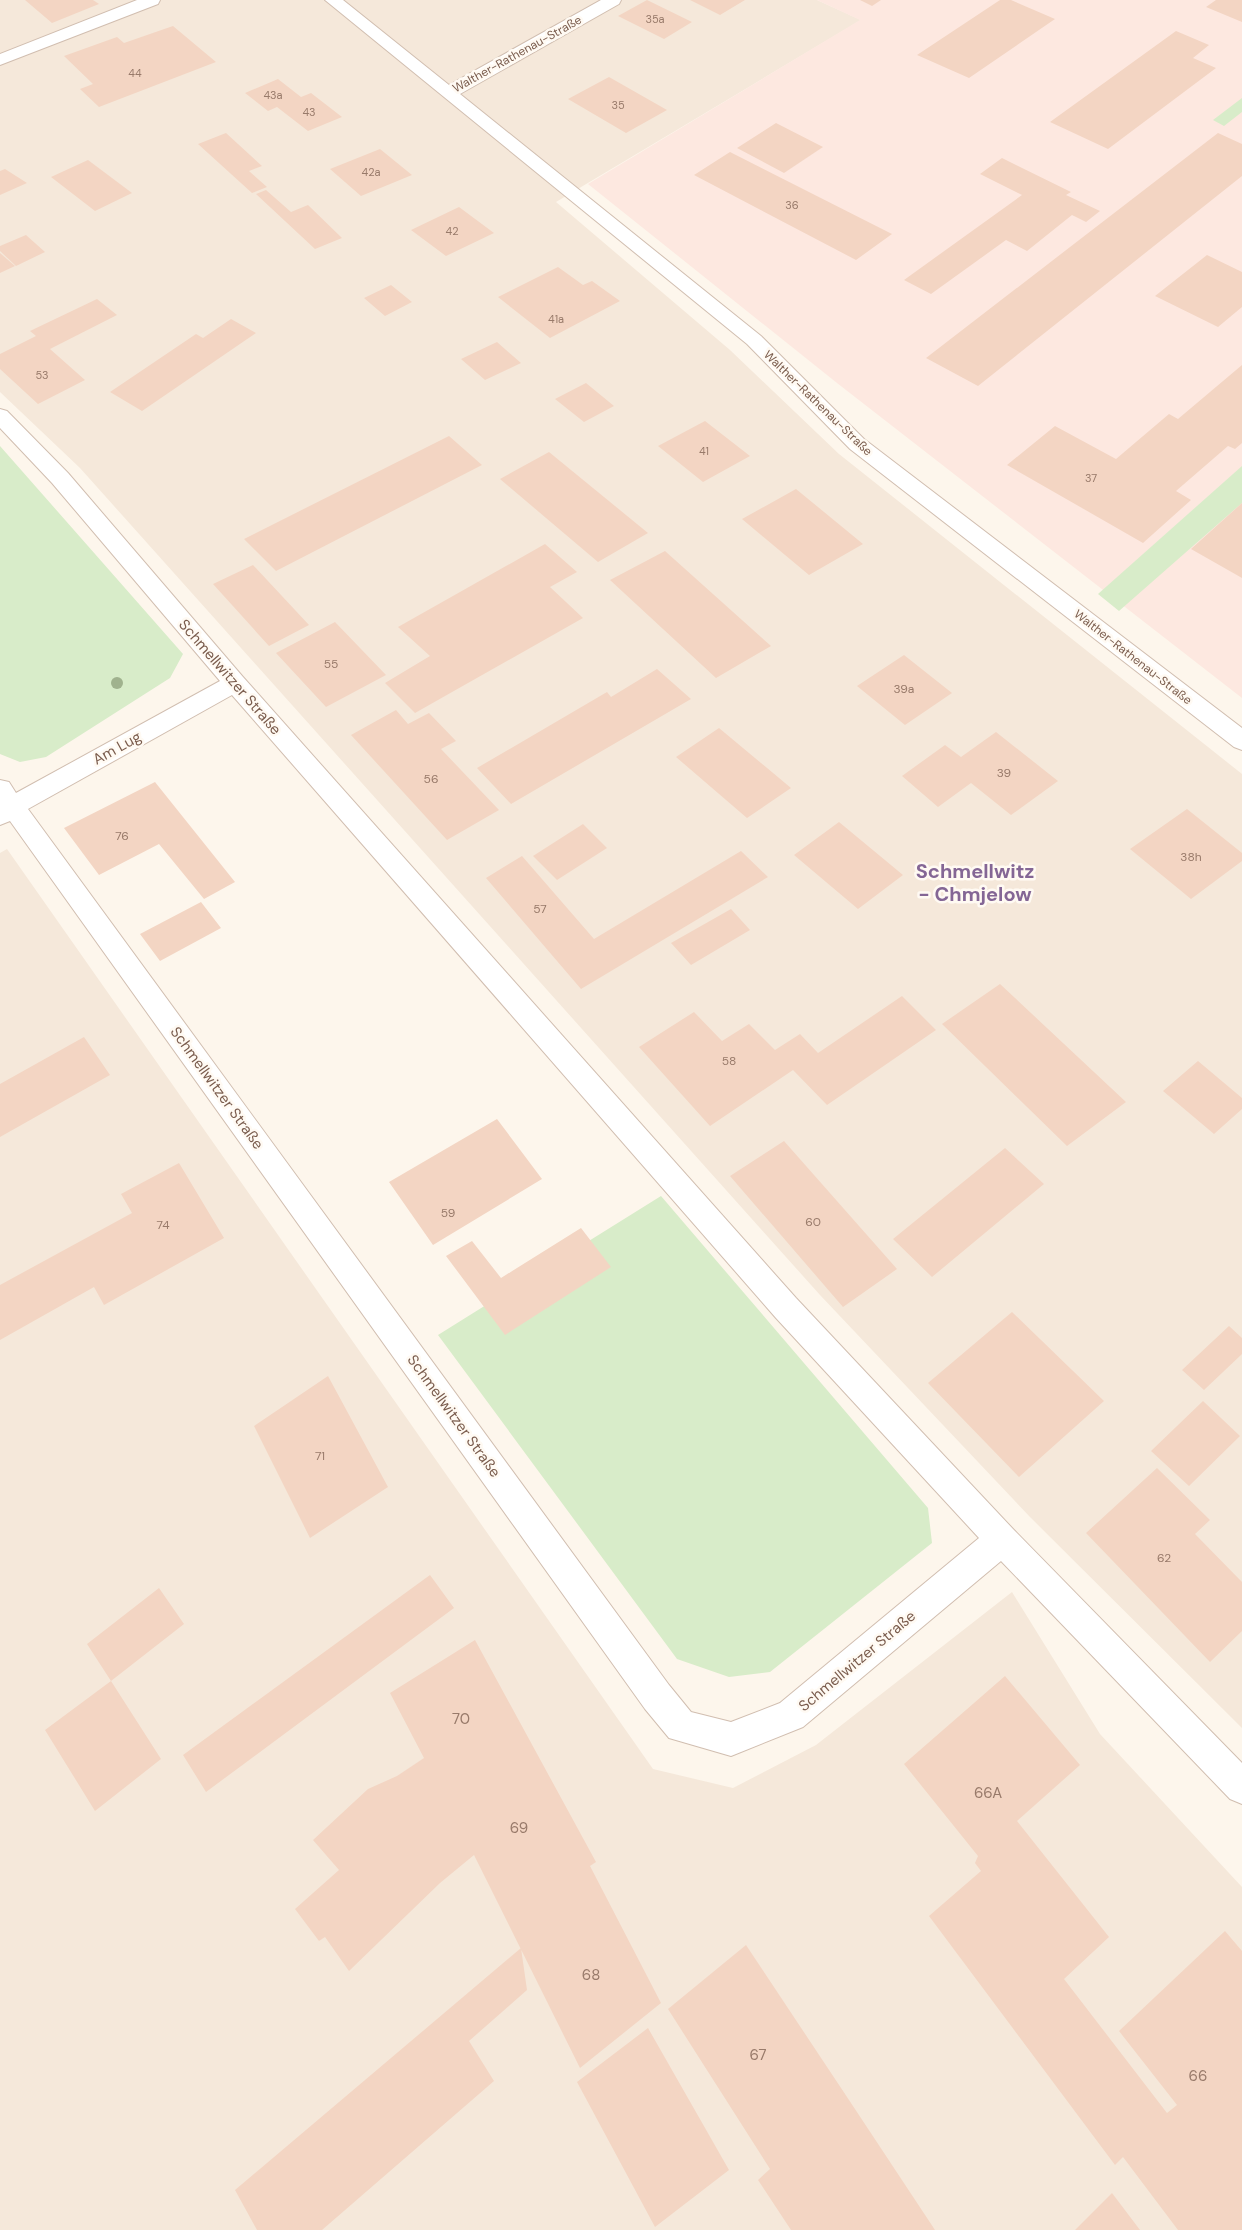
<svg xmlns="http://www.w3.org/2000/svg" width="1242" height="2230" font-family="'DM Sans',sans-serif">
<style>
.residential{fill:#f5e8da}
.commercial{fill:#fde8e0}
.green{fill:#d8ecc9}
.building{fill:#f3d5c3}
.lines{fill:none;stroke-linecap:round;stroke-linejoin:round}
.minor-casing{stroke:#d1beb0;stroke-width:2}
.minor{fill:#fff;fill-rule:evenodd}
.tree{fill:#a0b28e}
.labels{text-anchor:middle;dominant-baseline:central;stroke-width:5;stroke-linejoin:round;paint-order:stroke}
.far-number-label{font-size:11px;fill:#987a6a}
.far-street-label{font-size:12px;fill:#7a5c4d;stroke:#fffaf3}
.number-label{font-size:12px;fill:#987a6a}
.street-label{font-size:15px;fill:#7a5c4d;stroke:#fffaf3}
.near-number-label{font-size:15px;fill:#987a6a}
.district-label{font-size:20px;font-weight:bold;fill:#846695;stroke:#fffaf3}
</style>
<rect width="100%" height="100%" fill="#fdf6ec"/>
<path class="residential" d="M0,0H817L861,20L556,202L730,350L839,454L1242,774V1728L1030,1517L820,1295L80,468L0,392Z
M7,849L653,1769L733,1788L816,1745L1012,1592L1100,1734L1242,1887V2230H0V853Z"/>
<path class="commercial" d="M817,0H1242V698L837,383L588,184L860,20Z"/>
<path class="green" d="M1242,98V112L1224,126L1213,120Z
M0,446L183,654L170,678L46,757L20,762L0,754Z
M1242,466V503L1119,611L1098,594Z
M661,1196L928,1508L932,1543L770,1672L729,1677L677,1659L438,1335Z"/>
<path class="building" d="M25,0H93L99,4L52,23Z
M647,0L692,22L664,39L618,16Z
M690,0H745L720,15Z
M860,0H881L872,6Z
M1000,0H1011L1055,19L969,78L917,55Z
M1216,0H1242V22L1206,7Z
M173,26L216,62L99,107L80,89L93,84L64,56L117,37L124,43Z
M1176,31L1209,45L1193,58L1216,68L1108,149L1050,122Z
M609,77L667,110L626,133L568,99Z
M278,79L301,97L311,93L342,117L308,131L277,107L268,111L245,93Z
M776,123L823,147L784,173L737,148Z
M226,133L262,166L249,171L267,187L252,193L198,144Z
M1218,133L1242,144V176L978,386L926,358Z
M380,149L412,175L361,196L330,169Z
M730,152L892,234L856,260L694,175Z
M1002,158L1071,192L1066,195L1100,211L1086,222L1072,215L1027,251L1006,240L931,294L904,280L1022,195L980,174Z
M88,160L132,193L95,211L51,177Z
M5,169L27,183L0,195V171Z
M266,190L291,212L308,205L342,238L315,249L256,194Z
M459,207L494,233L446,256L411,230Z
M26,235L45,252L16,266L0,251V246Z
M0,253L15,266L0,273Z
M1207,255L1242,272V307L1218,327L1155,296Z
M558,267L583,285L592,281L620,301L550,338L498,297Z
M391,285L412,302L385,316L364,298Z
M97,299L117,315L50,349L85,380L38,404L0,369V354L36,336L30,331Z
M231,319L256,333L142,411L110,392L196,334L203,338Z
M497,342L521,363L485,380L461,359Z
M1242,365V443L1235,449L1228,446L1176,491L1191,500L1143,543L1007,465L1055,426L1116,459L1169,414L1178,419Z
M586,383L614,406L584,422L555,399Z
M705,421L750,456L703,482L658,446Z
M449,436L482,465L276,571L244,539Z
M549,452L648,533L598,562L500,479Z
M796,489L863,544L809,575L742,519Z
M1242,503V578L1191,549Z
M545,544L577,572L550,587L583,618L415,713L385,683L430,656L398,627Z
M665,551L771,646L716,678L610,580Z
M253,565L309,625L269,646L213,584Z
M335,622L386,675L326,707L276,653Z
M904,655L952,693L905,725L857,686Z
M657,669L691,699L511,804L477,768L607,692L611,697Z
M396,710L408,724L429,713L456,741L441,749L499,810L447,840L351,735Z
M719,728L791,788L747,818L676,757Z
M996,732L1058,781L1011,815L971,783L938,807L902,776L945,745L961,757Z
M155,782L235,882L204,899L159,844L99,875L64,828Z
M1187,809L1242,853V861L1191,899L1130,849Z
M839,822L903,875L858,909L794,855Z
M583,824L607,848L557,880L533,856Z
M741,851L768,877L581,989L486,878L522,856L594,939Z
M201,902L221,928L160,961L140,934Z
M731,909L750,930L691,965L671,943Z
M1000,984L1126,1102L1067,1146L942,1024Z
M902,996L936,1030L827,1105L793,1070L710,1126L639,1047L694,1012L722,1041L749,1024L775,1050L800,1034L818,1053Z
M84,1037L110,1075L0,1137V1084Z
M1198,1061L1242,1098V1109L1214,1134L1163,1091Z
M497,1119L542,1179L433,1245L389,1182Z
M784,1141L897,1269L843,1307L730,1176Z
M1005,1148L1044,1184L932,1277L893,1239Z
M179,1163L224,1238L104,1305L94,1287L0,1340V1285L132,1213L121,1194Z
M581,1228L611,1267L505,1335L446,1256L472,1241L501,1278Z
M1012,1312L1104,1401L1019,1477L928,1383Z
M1229,1326L1242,1338V1354L1204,1390L1182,1370Z
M328,1376L388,1487L310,1538L254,1426Z
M1203,1401L1240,1436L1189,1486L1151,1451Z
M1157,1468L1210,1520L1195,1534L1242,1582V1631L1210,1662L1086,1533Z
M430,1575L454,1608L206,1792L183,1755Z
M159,1588L184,1624L111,1681L87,1644Z
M475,1640L596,1862L590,1866L661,2003L580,2068L474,1855L440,1883L349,1971L325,1937L319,1941L295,1909L339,1870L313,1840L368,1789L397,1776L424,1758L390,1693Z
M1005,1676L1080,1765L1017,1821L1109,1937L1064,1979L1167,2113L1177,2105L1119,2031L1225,1931L1242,1951V2230H1178L1123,2157L1115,2165L929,1916L981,1871L975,1863L978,1856L904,1764Z
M111,1681L161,1759L95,1811L45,1730Z
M746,1945L849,2100L935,2230H791L758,2180L770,2169L668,2009Z
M521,1948L527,1990L469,2041L494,2081L322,2230H257L235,2190Z
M648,2028L729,2170L655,2227L577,2082Z
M1112,2193L1140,2230H1075Z"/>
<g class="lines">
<g class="minor-casing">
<path id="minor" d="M137,0H160L158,4L0,65V54Z
M325,0H343L449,85L601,0H621L619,4L460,94L761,336L864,439L1242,728V750L1234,747L850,449L747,344Z
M0,409L7,411L68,473L243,677L796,1298L1013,1529L1242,1763V1804L1230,1799L1001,1561L803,1727L731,1756L669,1738L645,1709L10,821L0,825V780L9,782L16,793L220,681L52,483L0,428ZM232,695L776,1318L979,1538L780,1703L731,1722L691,1712L669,1685L28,809Z"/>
</g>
<use href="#minor" class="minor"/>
</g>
<circle class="tree" cx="117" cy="683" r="6"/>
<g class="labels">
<g class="far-number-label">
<text x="655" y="19">35a</text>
<text x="135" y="73">44</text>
<text x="273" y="95">43a</text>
<text x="618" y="105">35</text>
<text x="309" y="112">43</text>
<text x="371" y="172">42a</text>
<text x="792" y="205">36</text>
<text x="452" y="231">42</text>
<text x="556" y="319">41a</text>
<text x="42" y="375">53</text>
<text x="704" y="451">41</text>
<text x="1091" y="478">37</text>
</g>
<g class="far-street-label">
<text transform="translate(517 54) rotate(-29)">Walther-Rathenau-Straße</text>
<text transform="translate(818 403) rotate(44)">Walther-Rathenau-Straße</text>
<text transform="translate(1133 657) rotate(38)">Walther-Rathenau-Straße</text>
</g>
<g class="number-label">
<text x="331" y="664">55</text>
<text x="904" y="689">39a</text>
<text x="1004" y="773">39</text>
<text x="431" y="779">56</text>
<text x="122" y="836">76</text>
<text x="1191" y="857">38h</text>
<text x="540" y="909">57</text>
<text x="729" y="1061">58</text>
<text x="448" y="1213">59</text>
<text x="813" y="1222">60</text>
<text x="163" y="1225">74</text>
<text x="320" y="1456">71</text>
<text x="1164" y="1558">62</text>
</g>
<g class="street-label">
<text transform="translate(230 677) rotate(49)">Schmellwitzer Straße</text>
<text transform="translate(117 748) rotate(-29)">Am Lug</text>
<text transform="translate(217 1088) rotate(54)">Schmellwitzer Straße</text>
<text transform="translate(454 1416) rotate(54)">Schmellwitzer Straße</text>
<text transform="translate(857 1661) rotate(-40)">Schmellwitzer Straße</text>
</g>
<g class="near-number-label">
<text x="461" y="1719">70</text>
<text x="988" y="1793">66A</text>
<text x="519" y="1828">69</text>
<text x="591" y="1975">68</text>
<text x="758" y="2055">67</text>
<text x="1198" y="2076">66</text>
</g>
<g class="district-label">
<text x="975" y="871">Schmellwitz<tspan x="975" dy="23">- Chmjelow</tspan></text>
</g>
</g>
</svg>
